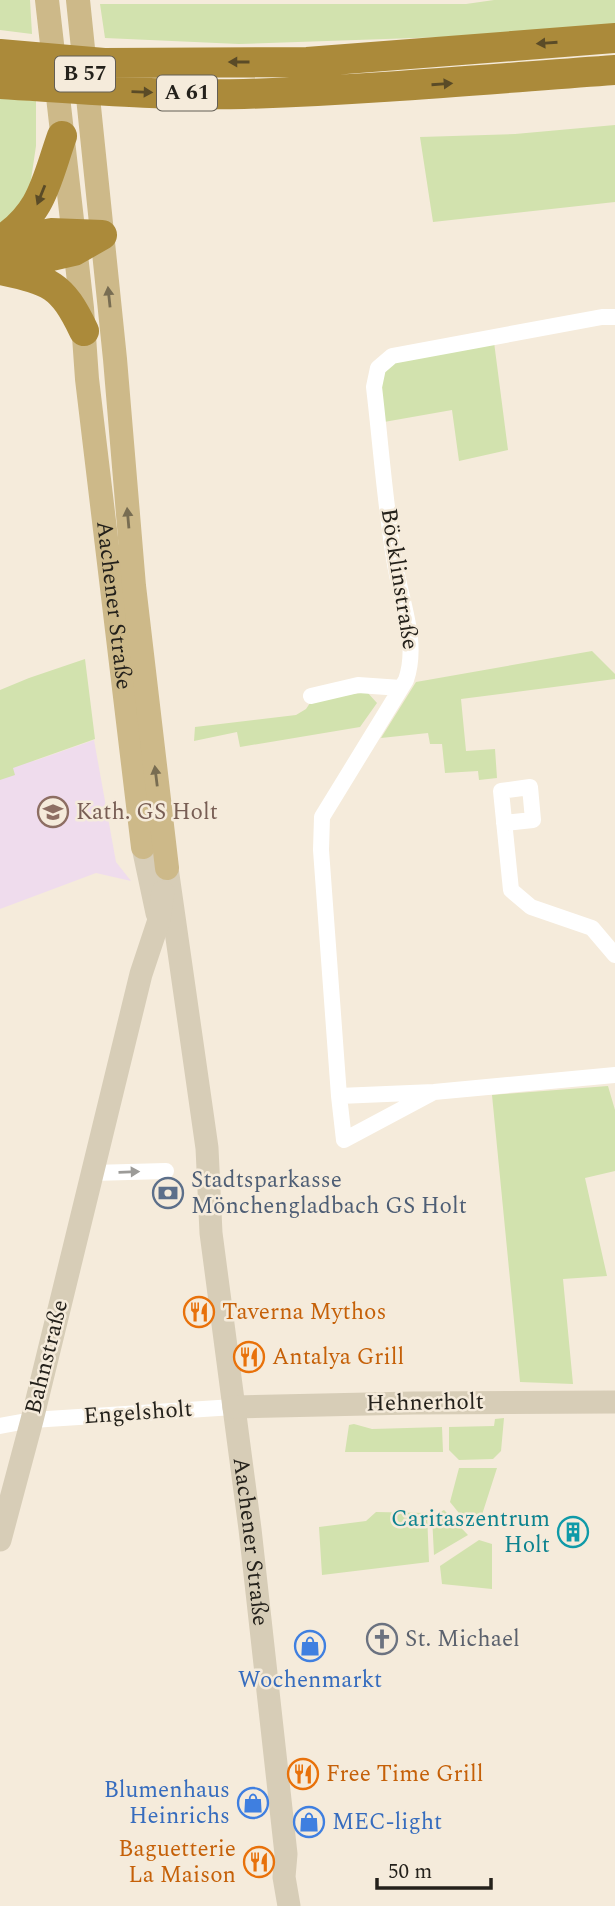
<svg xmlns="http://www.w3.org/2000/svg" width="615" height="1906" font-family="Spectral,serif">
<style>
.education{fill:#efdced}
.green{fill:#d2e2ae}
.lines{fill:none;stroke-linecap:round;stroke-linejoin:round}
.street{stroke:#fff;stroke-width:16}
.secondary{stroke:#d7cdb7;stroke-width:23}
.primary{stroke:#cdb989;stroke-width:24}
.highway{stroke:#ab8a3a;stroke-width:30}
.oneway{fill:#5a4b27}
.oneway2{fill:#786d52}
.oneway3{fill:#9c9b98}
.labels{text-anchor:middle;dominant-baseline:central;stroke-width:5;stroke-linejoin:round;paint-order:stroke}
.shield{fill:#f5ebdb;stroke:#635e55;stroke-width:2}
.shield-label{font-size:21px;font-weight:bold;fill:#24211b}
.street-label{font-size:23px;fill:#24211b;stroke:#f5ebdb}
.education-label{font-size:23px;fill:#785e54;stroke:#f5ebdb;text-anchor:start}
.service-label{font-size:23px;fill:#4e5e75;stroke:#f5ebdb;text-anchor:start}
.food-label{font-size:23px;fill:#c56008;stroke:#f5ebdb;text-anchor:start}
.culture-label{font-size:23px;fill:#0d838f;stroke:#f5ebdb;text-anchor:end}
.worship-label{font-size:23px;fill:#5b616d;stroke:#f5ebdb;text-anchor:start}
.shop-label{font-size:23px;fill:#366cbe;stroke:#f5ebdb}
</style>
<rect width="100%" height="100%" fill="#f5ebdb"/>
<path class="education" d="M30,678L34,761L94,740L116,862L131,881L96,873L0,909V691Z"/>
<path class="green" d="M0,0H30L32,34L0,30Z
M494,0H615V25L444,37L239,44L105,38L100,4H466Z
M0,97L36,101V146L29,193L0,232Z
M615,125V202L433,222L420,137L515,134Z
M494,342L508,450L459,461L452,410L384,422C381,400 375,381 390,363Z
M592,651L615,674V679L461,699L466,751L495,749L497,778L479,780L478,771L445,773L442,744H430L428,733L381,738L416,682Z
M85,659L95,739L13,768L15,775L0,780V690L29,678Z
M367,692L377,703L360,727L240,747L237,732L194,741L195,727L296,715L306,709L312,700Z
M608,1086L615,1110V1171L585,1178L607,1276L563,1279L573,1384L520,1382L492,1095Z
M504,1418L501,1451L493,1459L459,1460L449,1450V1427L494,1426L495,1419Z
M354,1424L372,1429L442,1427L443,1452H345L349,1425Z
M459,1468H497L479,1524L472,1529L450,1502Z
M444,1510L468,1535L434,1555L432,1516Z
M376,1512L427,1513L429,1562L322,1575L319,1527L366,1521Z
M479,1540L492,1544V1589L442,1584L440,1566Z"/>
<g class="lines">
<path class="street" d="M311,696L358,685L401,688
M504,823L533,820L530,787L501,791L511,890L531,907L592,928L615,955
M434,1092L344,1140L339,1096L434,1092L615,1075
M339,1096L321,850L322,817L406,680C419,642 401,602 395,564C385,506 381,446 374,387L378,368L392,356L602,317H615
M92,1173L166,1171
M0,1426L32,1420L234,1407"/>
<g class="secondary">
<path d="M143,847L157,913"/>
<path id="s1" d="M167,868L207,1148L211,1233L250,1529L286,1854L284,1877L289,1906"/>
<path d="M234,1407L413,1403L615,1402"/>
<path d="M0,1540L32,1420L141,974L159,920L163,892"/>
</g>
<g class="primary">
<path id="s2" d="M47,0L82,308L87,379L143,847"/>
<path d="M78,0L115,359L134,586L167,868"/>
</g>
<path class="highway" d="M0,54L104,63L307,62L615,38
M0,84C81,89 163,96 244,94C368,90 491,79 615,70
M0,241C43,213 46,181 62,136
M3,244L51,233L102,235
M4,267L74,251L102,235
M0,270C50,281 61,283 84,331"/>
</g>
<defs><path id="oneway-solid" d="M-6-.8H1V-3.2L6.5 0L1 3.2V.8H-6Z" transform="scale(1.75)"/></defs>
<g class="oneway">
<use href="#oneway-solid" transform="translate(547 43) rotate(176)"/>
<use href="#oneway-solid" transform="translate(239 62) rotate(180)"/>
<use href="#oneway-solid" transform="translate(442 84) rotate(-4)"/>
<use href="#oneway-solid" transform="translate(142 92) rotate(2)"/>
<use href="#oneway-solid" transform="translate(41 195) rotate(112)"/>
</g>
<g class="oneway2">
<use href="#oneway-solid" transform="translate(109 297) rotate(-96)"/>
<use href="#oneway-solid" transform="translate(128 518) rotate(-95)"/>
<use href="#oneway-solid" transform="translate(156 776) rotate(-97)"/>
</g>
<use class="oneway3" href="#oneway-solid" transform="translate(129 1172) rotate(-2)"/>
<defs>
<g id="school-ring" transform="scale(1.575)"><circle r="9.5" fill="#f5ebdb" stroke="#8d6e63" stroke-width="1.5"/><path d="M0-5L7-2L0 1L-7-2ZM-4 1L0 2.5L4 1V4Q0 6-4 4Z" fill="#8d6e63"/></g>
<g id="bank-ring" transform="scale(1.575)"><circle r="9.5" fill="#f5ebdb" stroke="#5c6f8a" stroke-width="1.5"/><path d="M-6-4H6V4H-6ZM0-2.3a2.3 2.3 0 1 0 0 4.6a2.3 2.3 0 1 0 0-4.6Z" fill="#5c6f8a"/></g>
<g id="restaurant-ring" transform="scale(1.575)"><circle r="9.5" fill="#f5ebdb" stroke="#e8710a" stroke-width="1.5"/><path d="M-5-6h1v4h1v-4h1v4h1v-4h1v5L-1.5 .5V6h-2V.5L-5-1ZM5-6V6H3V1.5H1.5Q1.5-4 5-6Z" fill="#e8710a"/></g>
<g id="building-ring" transform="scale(1.575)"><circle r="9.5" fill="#f5ebdb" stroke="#0f9aa8" stroke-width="1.5"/><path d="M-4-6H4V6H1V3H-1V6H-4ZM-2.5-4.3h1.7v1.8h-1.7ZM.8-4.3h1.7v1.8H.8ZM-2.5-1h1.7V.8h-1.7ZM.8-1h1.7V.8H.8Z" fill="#0f9aa8"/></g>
<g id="church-ring" transform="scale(1.575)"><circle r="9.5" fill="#f5ebdb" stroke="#6b7280" stroke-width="1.5"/><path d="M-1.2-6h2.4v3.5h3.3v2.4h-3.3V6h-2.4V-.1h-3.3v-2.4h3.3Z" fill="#6b7280"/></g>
<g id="shop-ring" transform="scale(1.575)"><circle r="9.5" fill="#f5ebdb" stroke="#3f7fe0" stroke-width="1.5"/><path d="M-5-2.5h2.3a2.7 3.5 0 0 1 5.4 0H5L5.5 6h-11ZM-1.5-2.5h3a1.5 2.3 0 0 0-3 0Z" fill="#3f7fe0"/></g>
</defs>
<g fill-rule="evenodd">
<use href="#school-ring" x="53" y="812"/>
<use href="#bank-ring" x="168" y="1193"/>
<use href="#restaurant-ring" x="199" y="1312"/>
<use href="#restaurant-ring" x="249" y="1357"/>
<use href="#building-ring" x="573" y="1532"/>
<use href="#church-ring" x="382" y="1639"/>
<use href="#shop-ring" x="310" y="1646"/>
<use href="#restaurant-ring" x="303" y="1774"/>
<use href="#shop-ring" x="253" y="1803"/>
<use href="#shop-ring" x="309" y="1822"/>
<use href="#restaurant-ring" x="259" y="1862"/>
</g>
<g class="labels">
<g class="shield">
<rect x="55" y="56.5" width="60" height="35" rx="5"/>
<rect x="157" y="75.5" width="60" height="35" rx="5"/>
</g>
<g class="shield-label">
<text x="85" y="74">B 57</text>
<text x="187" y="93">A 61</text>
</g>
<g class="street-label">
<text transform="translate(399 579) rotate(81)">Böcklinstraße</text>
<text stroke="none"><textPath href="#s2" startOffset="609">Aachener Straße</textPath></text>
<text transform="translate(47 1357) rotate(-76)">Bahnstraße</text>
<text transform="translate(425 1403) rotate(-1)">Hehnerholt</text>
<text transform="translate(138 1413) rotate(-4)">Engelsholt</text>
<text stroke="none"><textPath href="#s1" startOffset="679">Aachener Straße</textPath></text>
</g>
<g class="education-label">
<text x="76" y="812">Kath. GS Holt</text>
</g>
<g class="service-label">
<text x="191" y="1180">Stadtsparkasse<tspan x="191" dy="26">Mönchengladbach GS Holt</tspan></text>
</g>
<g class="food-label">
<text x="222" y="1312">Taverna Mythos</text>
<text x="272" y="1357">Antalya Grill</text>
<text x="326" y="1774">Free Time Grill</text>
<text x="236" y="1849" text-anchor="end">Baguetterie<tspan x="236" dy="26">La Maison</tspan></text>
</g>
<g class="culture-label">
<text x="550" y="1519">Caritaszentrum<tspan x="550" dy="26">Holt</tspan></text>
</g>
<g class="worship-label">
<text x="405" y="1639">St. Michael</text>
</g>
<g class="shop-label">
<text x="310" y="1680">Wochenmarkt</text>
<text x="230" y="1790" text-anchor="end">Blumenhaus<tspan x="230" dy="26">Heinrichs</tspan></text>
<text x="332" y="1822" text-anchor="start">MEC-light</text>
</g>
</g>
<path d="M377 1878v10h114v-10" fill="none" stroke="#24211b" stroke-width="3.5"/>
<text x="388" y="1878" font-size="21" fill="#24211b" stroke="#f5ebdb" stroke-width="5" paint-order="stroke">50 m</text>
</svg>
